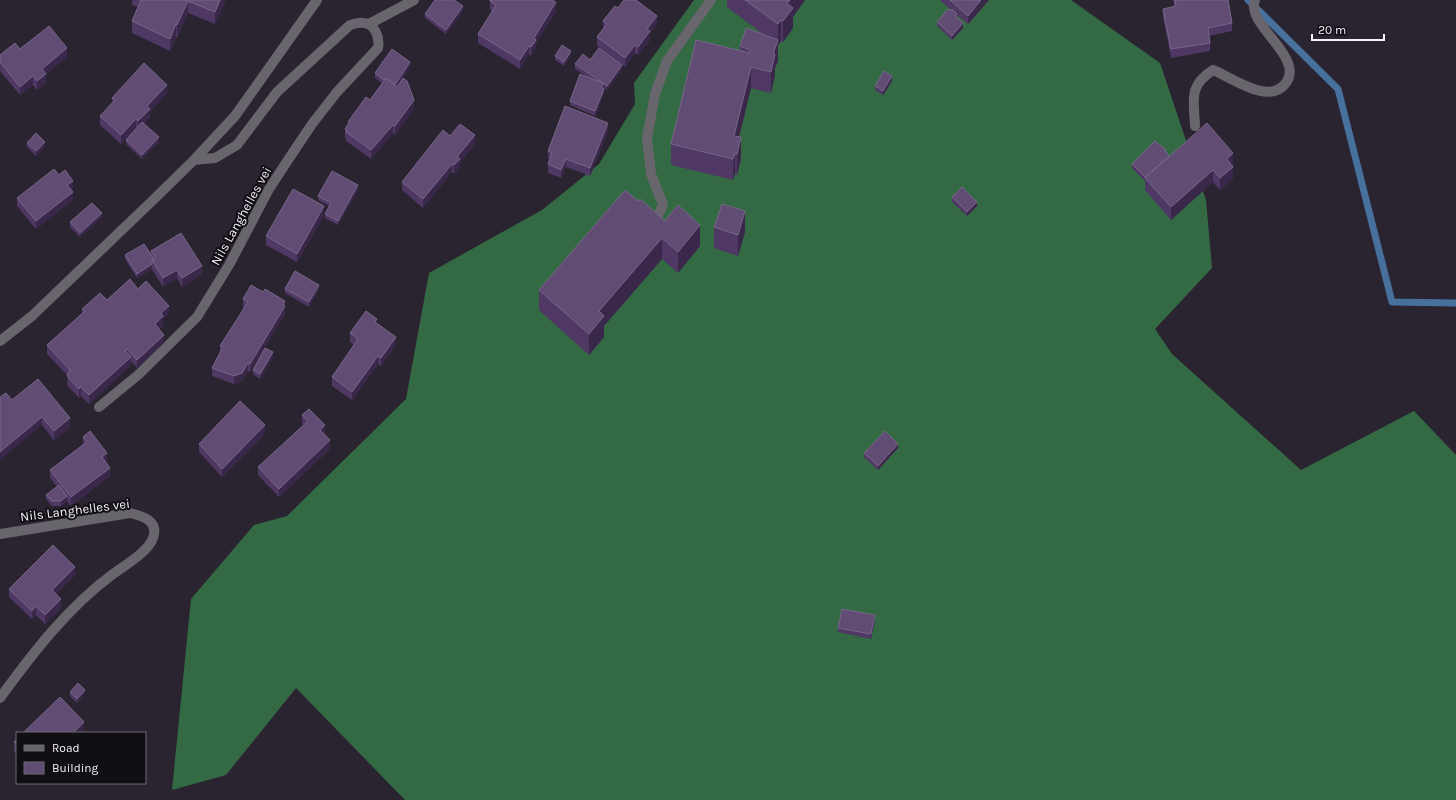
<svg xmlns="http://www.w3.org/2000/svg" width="1456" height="800" font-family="Karla,sans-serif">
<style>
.forest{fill:#336a44}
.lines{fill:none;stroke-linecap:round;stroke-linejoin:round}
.stream{stroke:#47709d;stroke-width:7}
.minor{stroke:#68656c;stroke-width:10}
.wall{fill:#4f3864}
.shaded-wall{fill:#392849}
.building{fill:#614c74;stroke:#786689}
.labels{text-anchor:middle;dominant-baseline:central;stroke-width:4;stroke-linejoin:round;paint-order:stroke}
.street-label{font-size:13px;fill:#f5f1fa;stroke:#110e14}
</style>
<rect width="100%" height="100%" fill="#2a2431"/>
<path class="forest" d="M694,0H1071L1160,63L1206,200L1212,268L1155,329L1172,354L1301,470L1414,411L1456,455V800H405L296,688L226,775L172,790L191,599L254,525L287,516L406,399L429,273L542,210L599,164L635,104L634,83Z"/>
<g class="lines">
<path class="stream" d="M1248,0L1338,89L1392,302L1456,303"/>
<path class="minor" d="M369,24L414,0
M1195,126C1194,100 1188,86 1213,70C1233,78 1268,105 1285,84C1307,58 1245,25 1255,0
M652,228L663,205L651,174L647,138L655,94L667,61L711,0
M0,341L32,316L151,202L194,160L235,116L317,0
M99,407L138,375L197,317L229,265L269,189L286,163L312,124L337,92L378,48C380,38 375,23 363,23C359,22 354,24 350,25L277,92L237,145L215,158L194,160
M0,534L130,513C143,516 159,521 153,538C148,552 125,565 113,574C68,607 32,654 0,698"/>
</g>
<path class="wall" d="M132,0H225V2L215,24L188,13L177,38L176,37L170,51L132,33V21L138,7L132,5Z
M493,0L556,11L536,43V48L531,56L529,54L520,69L478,43V34L492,11L490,9V1Z
M727,0H805L793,17V28L783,42L781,41L778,45V61L775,68V75L771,93L751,88L739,137L741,158L737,175L735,174L733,180L671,165V144L740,51V46L764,35L727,7Z
M940,0H989L968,24L957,15V17L963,28L952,40L937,26V22L951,10Z
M1173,0H1228L1232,23V31L1209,36L1210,43V51L1171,58L1163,17V9L1174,7Z
M618,8L657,24L650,34V40L638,55L635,53L625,67L597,46V37L603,28V21Z
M463,11L446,34L425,18V14Z
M20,49L67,57L46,74V83L37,90L33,85L20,95L0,71V55Z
M571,55L564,66L555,60V56Z
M590,60L622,70L607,90L603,87L604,93L595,116L570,105V101L588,77L575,69V64Z
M410,67L396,86L414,108L395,135L393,133L371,159L346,141V139L345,138V129L348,125V122L370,100L382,83L375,78V73Z
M892,81L883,95L875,90V86Z
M167,93L150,112V117L144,124L159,142L142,159L126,144V140L137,128H136L121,144L100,125V116L112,103V98Z
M608,132L590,176L566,167L561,178L548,173V164L549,160L548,159V151Z
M27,143L45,146L36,156L27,147Z
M475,144L460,163V167L454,174L452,172L423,208L402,190V182Z
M1166,153L1169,157L1233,165L1232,166L1233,179L1220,190L1213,182L1171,220L1145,190V181L1132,168V164Z
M73,189L71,190L73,200L36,229L17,206V198Z
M358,190L338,225L325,218V214L329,206L318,200V196Z
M952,197L977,206L967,216L952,202Z
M638,201L700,246L678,273L662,259L604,326V337L589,355L539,310V290Z
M324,215L297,262L266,245V236Z
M102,217L80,237L70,227V222Z
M714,227L745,232L738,256L714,248Z
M151,251L202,274L182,287L177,278L163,287L152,269L137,278L125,259V255H151Z
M138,289L169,314L163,319V325L159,329L164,343L137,368L131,361V365L89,404L81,396L79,398L67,385L68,376L47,354V345L82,313V309Z
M285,289H319L309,307L285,293Z
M263,292L285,301V314L250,372L248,371L242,381L234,384L212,376V368L220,352V346L244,308L243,307V299Z
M377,324L396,345L381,366L378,364L352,400L332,386V377L354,345L350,342V333Z
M273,357L260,379L253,374V370Z
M12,400L70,427L54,440L42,425Z
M302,415L325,433L324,434L330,449L279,497L258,475V467L304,425L302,424Z
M265,434L222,477L199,452V444Z
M83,437L107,461L106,462L110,476L71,506L67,501L61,506H52L46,499V495L57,487L50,478V470L83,444Z
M898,448L878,470L864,457V453Z
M75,575L56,594L61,608L45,624L36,615L32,619L9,597V589Z
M875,620L871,639L838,632V628Z
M70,692L85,694L77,703L70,696Z
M17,739V754L14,751V742Z"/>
<path class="shaded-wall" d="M220,0H225V2L215,24V12Z
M790,0H805L793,17V28L783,42V21L787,3Z
M981,0H989L968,24V16Z
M188,1V13L177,38V25Z
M556,2V11L536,43V48L531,56V47L534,38Z
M463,6V11L446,34V30Z
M657,16V24L650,34V40L638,55V47L647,29Z
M781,20V41L778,45V61L775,68V75L771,93V72L773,54L778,41V24Z
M963,23V28L952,40V36Z
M176,24V37L170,51V39Z
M635,45V53L625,67V58Z
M529,46V54L520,69V60Z
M67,48V57L42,77V69Z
M571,51V55L564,66V62Z
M410,62V67L393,91V87Z
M622,65V70L607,90V86Z
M751,67V88L735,153V174L733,180L734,136Z
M46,74V83L37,90V81Z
M33,76V85L20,95V87Z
M892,76V81L883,95V91Z
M167,85V93L150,112V117L138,130V121L147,106Z
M604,89V93L595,116V111Z
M414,100V108L395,135V126Z
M136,119V128L121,144V135Z
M608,123V132L590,176V168Z
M393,125V133L371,159V150Z
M475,135V144L460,163V167L454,174V165L457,157Z
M159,137V142L142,159V155Z
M741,137V158L737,175V154Z
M45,142V146L36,156V151Z
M1233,153V165L1227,171V159Z
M566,159V167L561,178V170Z
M452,164V172L423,208V199Z
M1233,167V179L1220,190V178Z
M1213,170V182L1171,220V207Z
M73,181V189L67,194V185Z
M358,185V190L338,225V221Z
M73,192V200L36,229V221Z
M977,202V206L967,216V212Z
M324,206V215L297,262V254Z
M745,211V232L738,256V235Z
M102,213V217L80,237V233Z
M700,225V246L678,273V252Z
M662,238V259L604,326V337L589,355V334L599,311Z
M152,264V269L137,278V274Z
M202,266V274L182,287V278Z
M177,270V278L163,287V278Z
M319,285V289L309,307V302Z
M285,301V314L250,372V364Z
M169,306V314L163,319V325L155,333V324L161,313Z
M164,335V343L137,368V360Z
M396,337V345L381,366V358Z
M273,352V357L260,379V374Z
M378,356V364L352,400V392Z
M131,357V365L89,404V395Z
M248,363V371L242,381L234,384V376Z
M81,387V396L79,398V389Z
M42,417V425L0,460V452Z
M70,418V427L54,440V431Z
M265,425V434L222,477V469Z
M325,425V433L320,438V430Z
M330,440V449L279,497V489Z
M898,444V448L878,470V466Z
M107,453V461L102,465V457Z
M110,468V476L71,506V497Z
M67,496V500L61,506V501Z
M75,567V575L52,599V590Z
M61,599V608L45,624V615Z
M36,606V615L32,619V611Z
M875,615V620L871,639V634Z
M85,690V694L77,703V699Z
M84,722V730L82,733H73Z"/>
<path class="building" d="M141,0H220L215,12L188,1L177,25L176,24L170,39L132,21Z
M435,0H454L463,6L446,30L425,14Z
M490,0H552L556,2L534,38L536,40L531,47L529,46L520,60L478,34L496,5L490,1Z
M624,0H636L657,16L647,29L650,31L638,47L635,45L625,58L597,37L607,24L603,21L615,6L618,8Z
M745,0H790L787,3L793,8L783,21L781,20L778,24Z
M950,0H981L968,16Z
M1175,0H1228L1232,23L1208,28L1210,43L1171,49L1163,9L1176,6Z
M948,9L950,11L952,9L957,14L955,16L963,23L952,36L937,22Z
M49,26L67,48L42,69L46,74L37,81L33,76L20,87L0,62V55L15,43L20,49Z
M746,28L778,40L773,54H775L771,72L751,67L734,136L741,137L737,154L735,153L733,159L671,144L696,40L750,53V50L740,46Z
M562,45L571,51L564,62L555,56Z
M599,48L622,65L607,86L575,64L583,54L590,60Z
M392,49L410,62L395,85L386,78L384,80L375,73Z
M144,63L167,85L147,106L150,109L138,121L136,119L121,135L100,116L115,100L112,98Z
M884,71L892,76L883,91L875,86Z
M580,74L603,83L601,87L604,89L595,111L570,101Z
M386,78L397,87L403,78L407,81L414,100L395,126L393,125L371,150L346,132L347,131L345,129L349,123L348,122L366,97L370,100Z
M565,106L608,123L590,168L566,159L561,170L548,164L552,153L548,151Z
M142,122L159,137L142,155L126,140Z
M1207,123L1233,153L1227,159L1233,167L1220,178L1213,170L1171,207L1145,178Z
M460,124L475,135L457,157L460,159L454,165L452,164L423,199L402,182L443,130L450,136Z
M36,133L45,142L36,151L27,143Z
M1155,141L1166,150L1165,151L1169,156L1145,177L1132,164Z
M54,169L59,175L65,170L73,181L67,185L73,192L36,221L17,198Z
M332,171L358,185L338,221L325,214L331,203L318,196Z
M962,187L977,202L967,212L952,197Z
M293,189L324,206L297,254L266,236Z
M625,190L638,201L640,199L665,221L678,205L700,225L678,252L662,238L599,311L604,316L589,334L539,290Z
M92,203L102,213L80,233L70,222Z
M722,204L745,211L738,235L714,227Z
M181,233L202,266L182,278L177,270L163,278L152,260L156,258L151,251Z
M144,244L154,259L152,260V264L137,274L125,255Z
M295,271L319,285L309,302L285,289Z
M130,279L138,289L146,281L169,306L161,313L163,316L155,324L164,335L137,360L127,349L125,351L131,357L89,395L81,387L79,389L67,376L70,370L47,345L85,311L82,309L100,293L107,300Z
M251,285L263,292L265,289L285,301L283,304L285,306L250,364L248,363L242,373L234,376L212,368L223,347L220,346L248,302L243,299Z
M366,311L377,319L375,322L396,337L381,358L378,356L352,392L332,377L358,339L350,333Z
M265,348L273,352L260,374L253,370Z
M38,379L70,418L54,431L42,417L0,452V397L6,393L12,400Z
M240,401L265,425L222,469L199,444Z
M309,409L325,425L320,430L330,440L279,489L258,467L308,421L302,415Z
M90,431L107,453L102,457L110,468L71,497L50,470L87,442L83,437Z
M885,431L898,444L878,466L864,453Z
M59,485L67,496L61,501H52L46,495Z
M53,545L75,567L52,590L61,599L45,615L36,606L32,611L9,589Z
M842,609L875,615L871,634L838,628Z
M78,683L85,690L77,699L70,692Z
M60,697L84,722L73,733H23Z
M17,739V745L14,742Z"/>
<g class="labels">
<g class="street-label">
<text transform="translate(241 216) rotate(-61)">Nils Langhelles vei</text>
<text transform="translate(75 510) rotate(-7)">Nils Langhelles vei</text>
</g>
</g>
<rect x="16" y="732" width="130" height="52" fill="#110e14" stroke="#6c6970"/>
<rect x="24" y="745" width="20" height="6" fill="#68656c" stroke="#6c6970"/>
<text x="52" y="752" font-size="12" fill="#f5f1fa">Road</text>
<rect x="24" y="762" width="20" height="12" fill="#614c74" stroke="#6c6970"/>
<text x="52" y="772" font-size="12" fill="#f5f1fa">Building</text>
<path d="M1312 34v6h72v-6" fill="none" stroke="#f5f1fa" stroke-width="2"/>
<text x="1318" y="34" font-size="12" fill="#f5f1fa" stroke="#110e14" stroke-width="3" paint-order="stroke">20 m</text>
</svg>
